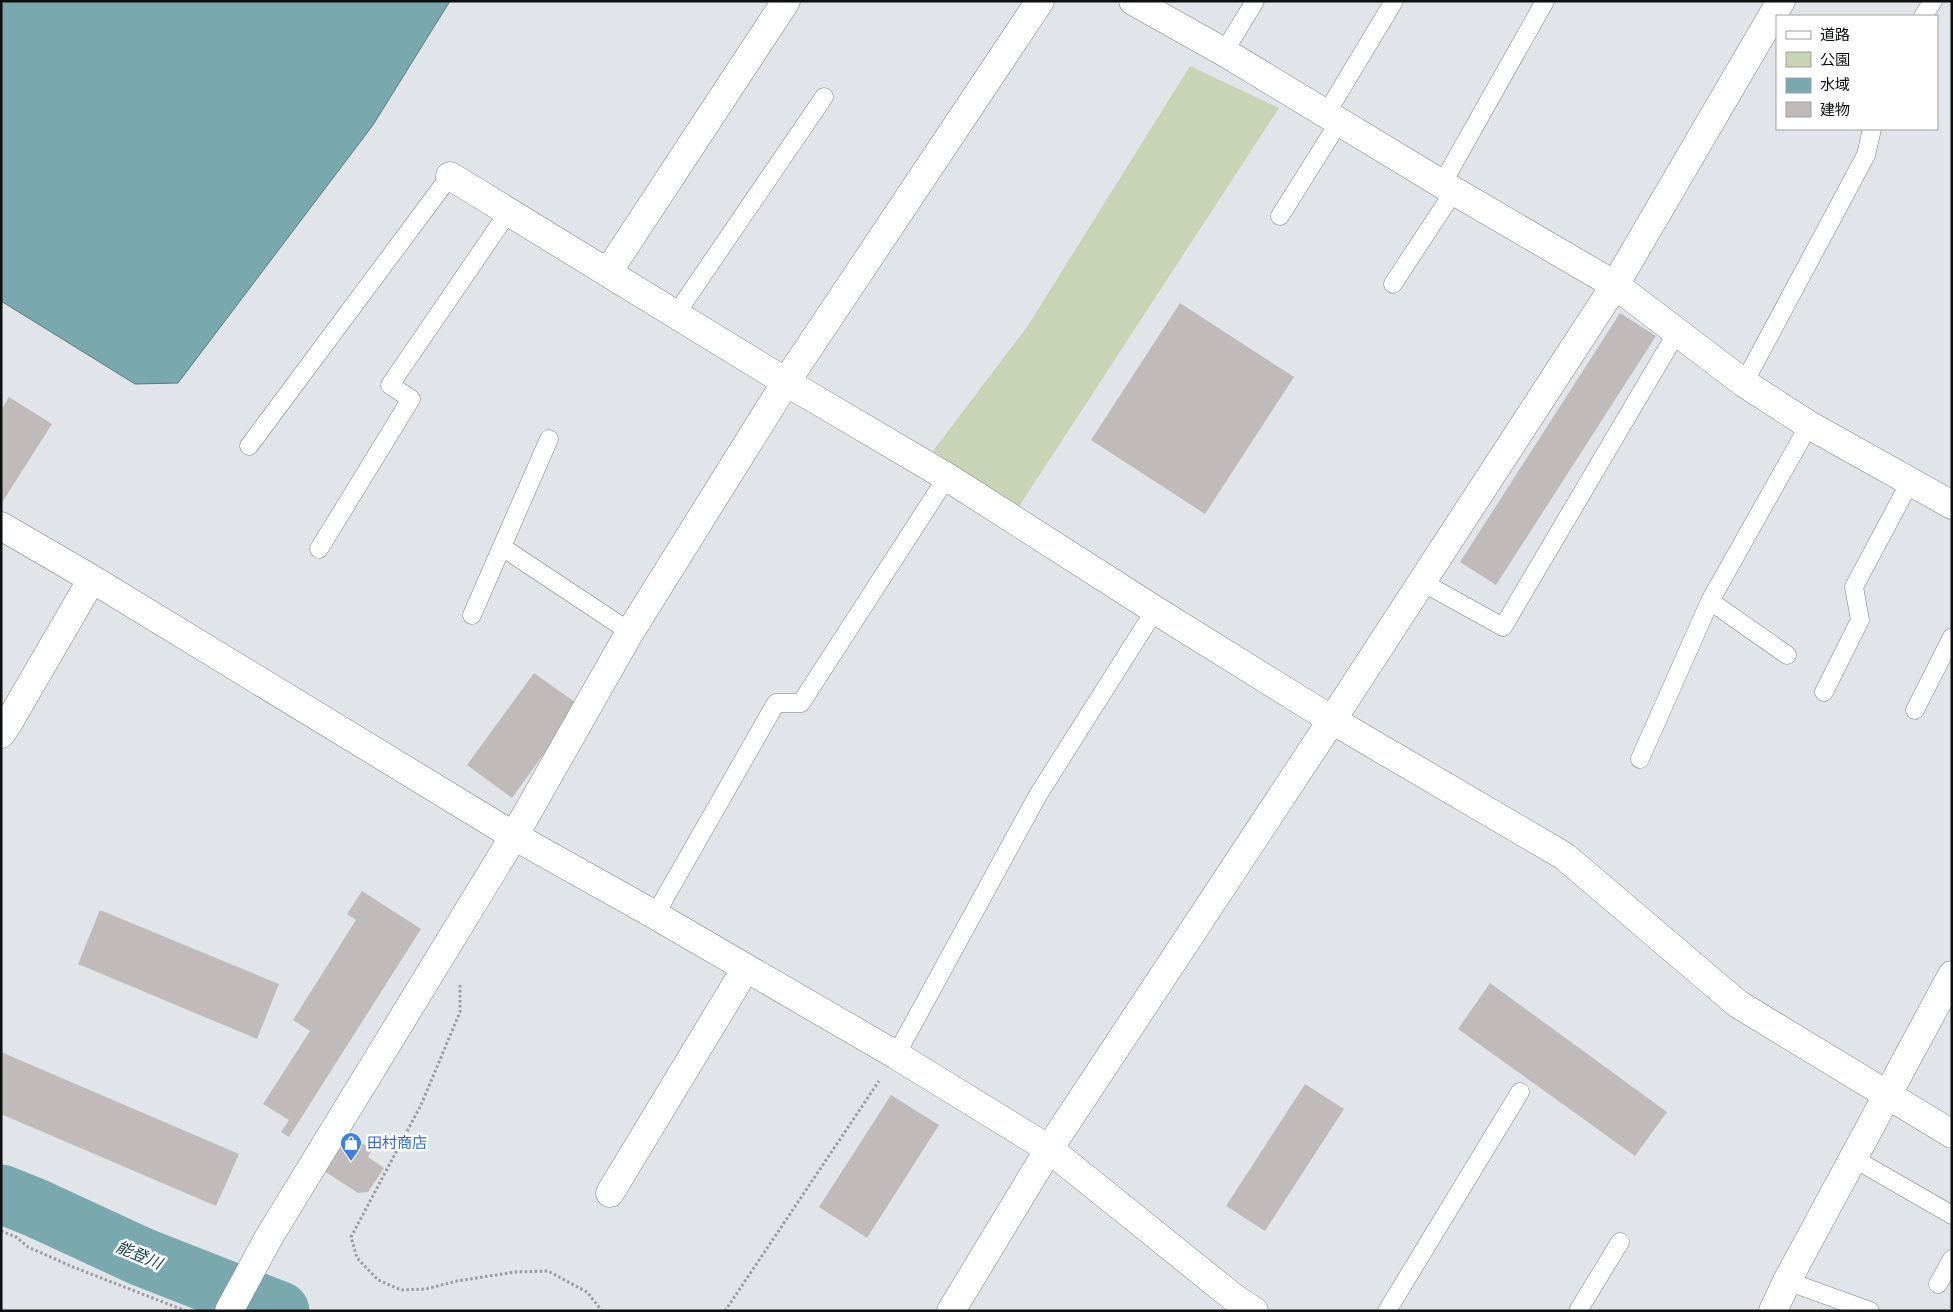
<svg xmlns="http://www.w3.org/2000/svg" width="1953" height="1312" font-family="'DM Sans','Noto Sans JP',sans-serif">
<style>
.green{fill:#c9d3b6}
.water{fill:#7aa8af;stroke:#597a7f}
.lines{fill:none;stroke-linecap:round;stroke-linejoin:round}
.river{stroke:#7aa8af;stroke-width:59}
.building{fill:#c0bbba}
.lane-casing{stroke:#7c8083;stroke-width:19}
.street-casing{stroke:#7c8083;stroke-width:29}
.path{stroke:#9a9da0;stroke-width:3;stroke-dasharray:2.5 2.5;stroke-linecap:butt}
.lane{stroke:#fff;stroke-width:18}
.street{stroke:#fff;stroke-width:28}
.labels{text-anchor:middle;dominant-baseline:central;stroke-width:5;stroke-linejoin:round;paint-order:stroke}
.shop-label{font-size:15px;fill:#366cbe;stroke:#fff;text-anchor:start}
.water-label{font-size:16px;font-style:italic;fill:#154147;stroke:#fff}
</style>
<rect width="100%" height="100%" fill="#e1e5e9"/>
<path class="green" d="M1190,66L1279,108L1018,508L933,451L1027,327Z"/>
<path class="water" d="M1,1H450L373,125L178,383L135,384L1,301Z"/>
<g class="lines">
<path class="river" d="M1,1194L36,1208L142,1257L280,1311"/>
</g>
<path class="building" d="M1180,303L1294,377L1205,514L1091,440Z
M1620,313L1656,336L1496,585L1460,562Z
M9,397L52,424L1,504V410Z
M534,673L579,705L512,798L467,765Z
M362,891L421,929L289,1137L281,1132L289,1120L263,1104L310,1031L293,1020L356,920L347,914Z
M100,910L279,984L257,1039L78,964Z
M1490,983L1667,1112L1635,1156L1458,1029Z
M1,1052L239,1154L216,1206L1,1114Z
M1305,1084L1344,1109L1265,1231L1226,1206Z
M891,1095L939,1125L867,1238L819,1207Z
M341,1137L353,1138L372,1149L368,1157L384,1168L368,1192L358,1193L321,1169Z"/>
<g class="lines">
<g class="lane-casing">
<path id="lane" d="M1923,16L1933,1
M1224,52L1255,1
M1326,114L1394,1
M1442,184L1545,1
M1280,216L1339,122
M1393,284L1454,191
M676,314L824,97
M1744,383L1866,155L1872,129
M249,446L450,176
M502,547L630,632
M319,549L411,399L390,385L509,211
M1422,582L1503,627L1677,332
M1710,601L1787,655
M472,615L549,439
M1824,692L1860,620L1854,587L1910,482
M1915,710L1952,637
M1640,759L1710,601L1809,425
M655,915L776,703H801L947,477
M896,1055L1038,795L1155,610
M1853,1158L1952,1215
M1787,1281L1870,1311
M1938,1284L1952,1259
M1387,1311L1520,1092
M1578,1311L1620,1242"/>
</g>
<g class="street-casing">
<path id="street" d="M1133,1L1224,52L1442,184L1615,285L1744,383L1809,425L1952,505
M450,176L786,382L947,477L1155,610L1332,720L1564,856L1738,1004L1952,1134
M608,272L786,1
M1,526L92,579L514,836L655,915L896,1055L1049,1149L1233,1297L1254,1311
M1,734L9,722L92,579
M610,1193L746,968
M229,1311L269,1237L514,836L630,632L786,382L1040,1
M951,1311L1049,1149L1332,720L1615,285L1781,1
M1773,1311L1787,1281L1952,975"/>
</g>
<path class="path" d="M460,985V1012L421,1105L351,1237L357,1258L378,1280L401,1290L426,1289L457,1281L515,1272L548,1271L587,1292L602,1311
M1,1231L16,1237L28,1247L73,1267L186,1311
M725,1311L879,1081"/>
<use href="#lane" class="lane"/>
<use href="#street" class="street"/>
</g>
<defs>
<g id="shop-pin" transform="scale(1.125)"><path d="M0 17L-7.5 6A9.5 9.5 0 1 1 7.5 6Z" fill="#3f7fe0" stroke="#fff"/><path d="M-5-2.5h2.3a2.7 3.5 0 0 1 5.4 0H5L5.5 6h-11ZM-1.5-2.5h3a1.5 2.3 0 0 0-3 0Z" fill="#fff"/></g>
</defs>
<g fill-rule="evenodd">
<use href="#shop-pin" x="351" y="1143"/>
</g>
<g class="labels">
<g class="shop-label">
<text x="367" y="1143">田村商店</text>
</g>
<g class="water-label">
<text transform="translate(139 1255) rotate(23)">能登川</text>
</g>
</g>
<rect width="1953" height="1312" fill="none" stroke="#0d0e0f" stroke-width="5"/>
<rect x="1776" y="15" width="162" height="115" fill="#ffffff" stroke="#9e9f9f"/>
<rect x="1786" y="31" width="25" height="8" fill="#ffffff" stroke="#9e9f9f"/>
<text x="1820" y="40" font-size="15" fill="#0d0e0f">道路</text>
<rect x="1786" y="52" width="25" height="15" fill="#c9d3b6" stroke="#9e9f9f"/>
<text x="1820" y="65" font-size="15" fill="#0d0e0f">公園</text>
<rect x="1786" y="78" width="25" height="15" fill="#7aa8af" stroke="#9e9f9f"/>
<text x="1820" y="90" font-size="15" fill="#0d0e0f">水域</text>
<rect x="1786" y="102" width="25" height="15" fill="#c0bbba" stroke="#9e9f9f"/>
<text x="1820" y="115" font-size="15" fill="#0d0e0f">建物</text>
</svg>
